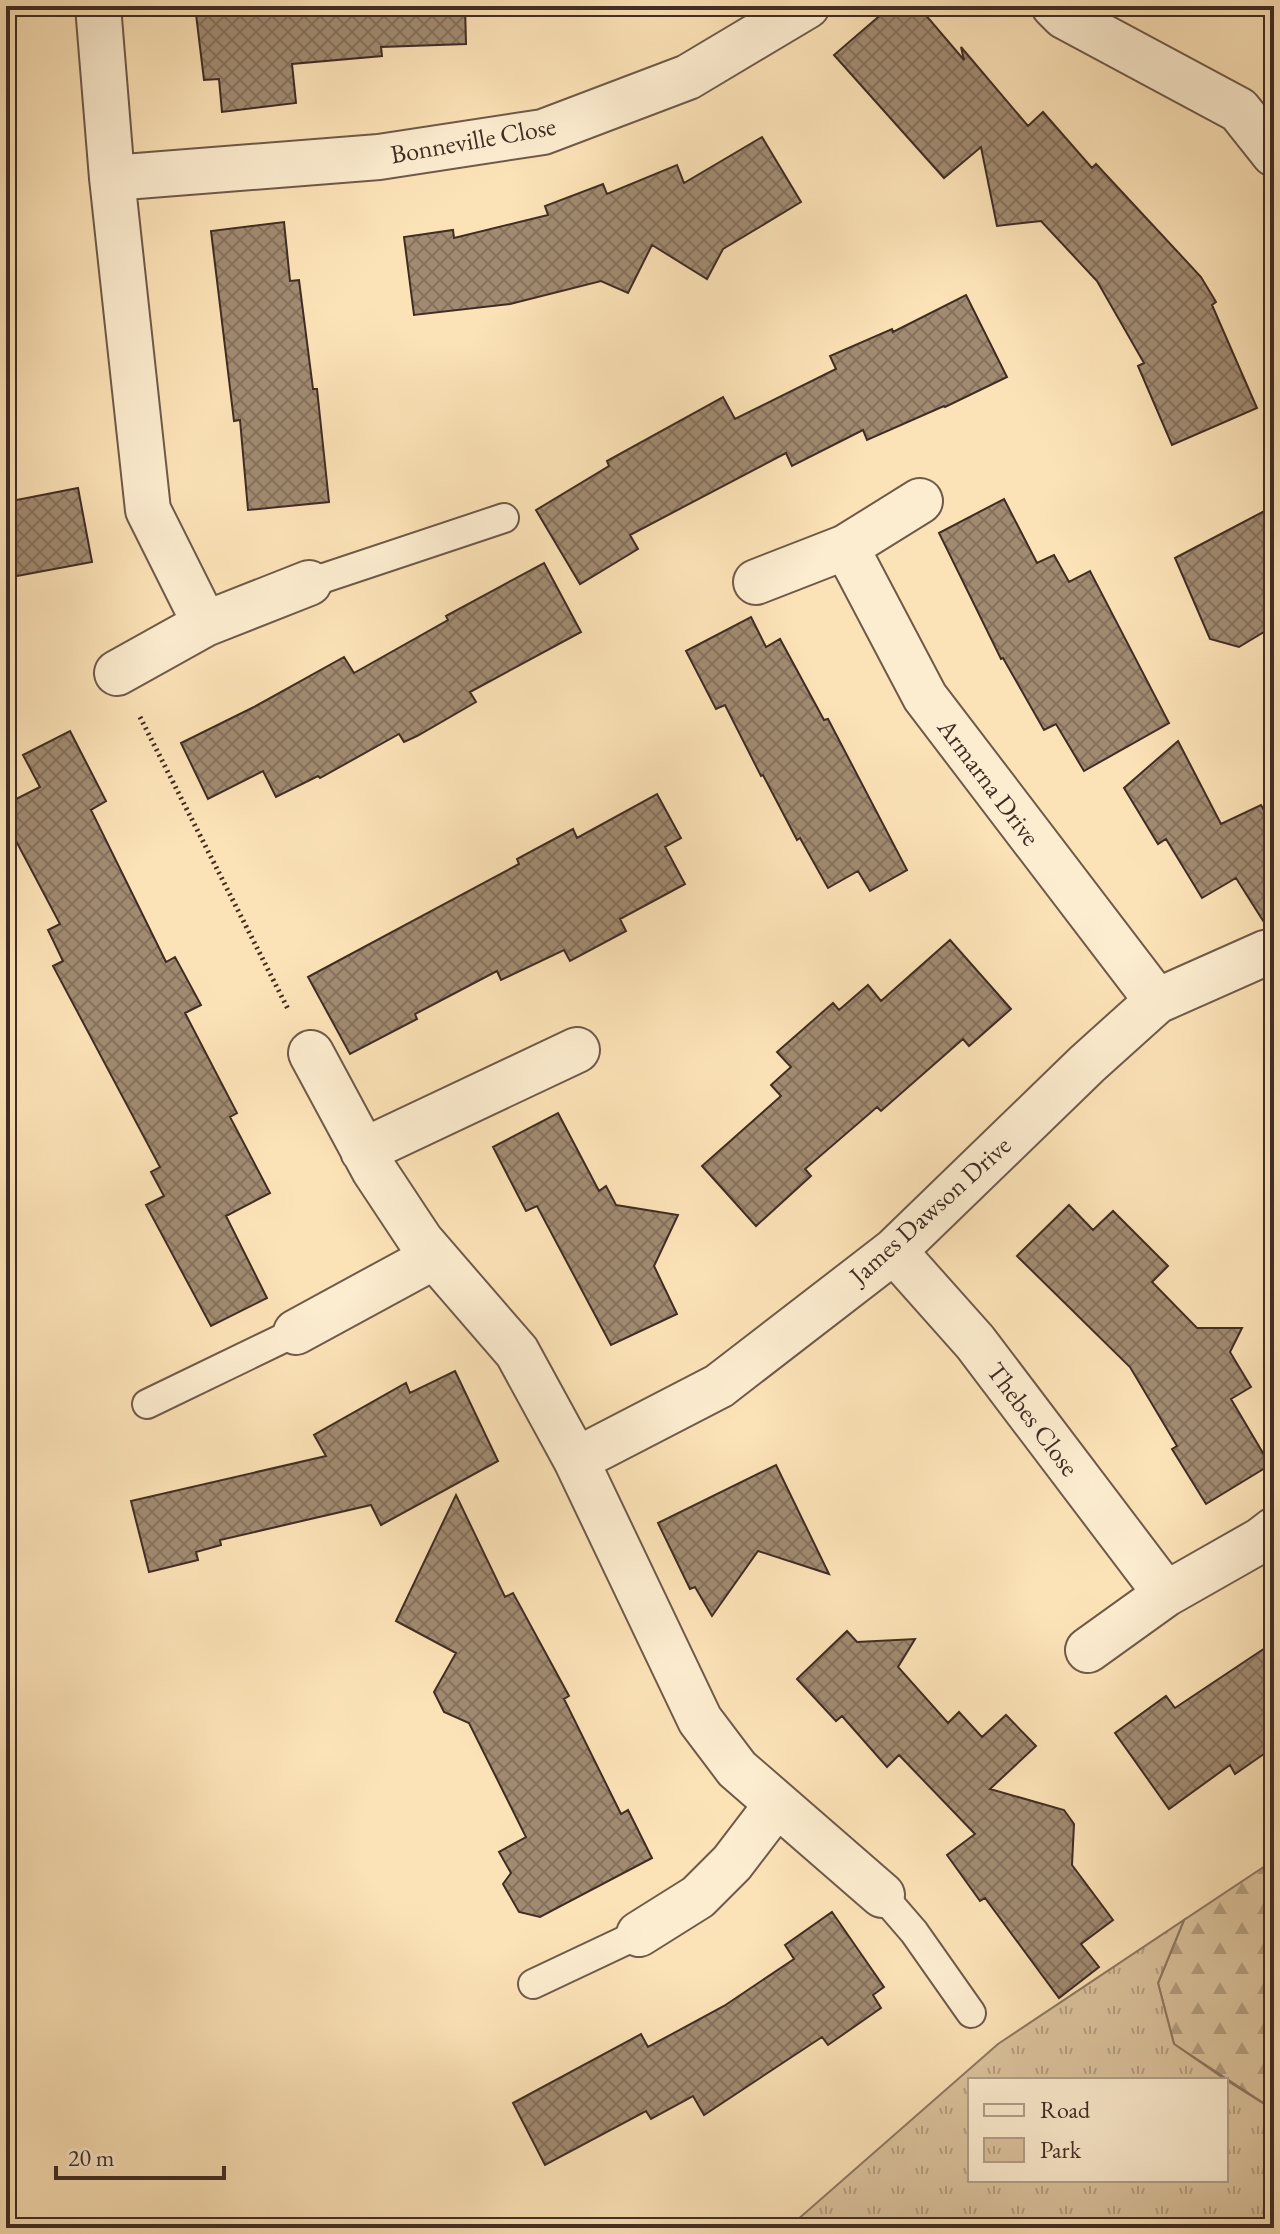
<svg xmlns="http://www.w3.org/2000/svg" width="1280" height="2234" font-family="'EB Garamond',serif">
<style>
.forest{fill:url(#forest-firs);stroke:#8e7862;stroke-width:2}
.park{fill:url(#park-tufts);stroke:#8e7862;stroke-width:2}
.building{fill:url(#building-cross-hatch);stroke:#402c25;stroke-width:2}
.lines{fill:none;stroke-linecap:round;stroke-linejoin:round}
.lane-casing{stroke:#6f5a4a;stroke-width:32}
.street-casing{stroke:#6f5a4a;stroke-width:48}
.path{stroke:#402c25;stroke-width:5;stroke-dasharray:2 4;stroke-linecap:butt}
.lane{stroke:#fdedd0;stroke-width:28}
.street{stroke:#fdedd0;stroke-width:44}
.labels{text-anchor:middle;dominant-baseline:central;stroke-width:6;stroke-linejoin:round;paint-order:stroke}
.street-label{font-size:26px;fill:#402c25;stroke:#fdedd0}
</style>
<defs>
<pattern id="forest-firs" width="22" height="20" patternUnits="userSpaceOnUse" patternTransform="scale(2)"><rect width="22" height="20" fill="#dcc49e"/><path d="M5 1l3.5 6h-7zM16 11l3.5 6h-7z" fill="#b49f81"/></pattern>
<pattern id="park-tufts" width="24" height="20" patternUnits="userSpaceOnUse" patternTransform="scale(2)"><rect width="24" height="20" fill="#dcc49e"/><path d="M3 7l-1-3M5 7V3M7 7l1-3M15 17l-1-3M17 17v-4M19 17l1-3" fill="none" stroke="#b49f81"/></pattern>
<pattern id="building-cross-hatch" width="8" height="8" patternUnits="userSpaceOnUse" patternTransform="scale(2)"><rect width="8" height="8" fill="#a28b71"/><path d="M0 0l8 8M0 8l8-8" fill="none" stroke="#85725d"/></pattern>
</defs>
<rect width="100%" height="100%" fill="#fce3b7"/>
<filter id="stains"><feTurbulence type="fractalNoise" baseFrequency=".0025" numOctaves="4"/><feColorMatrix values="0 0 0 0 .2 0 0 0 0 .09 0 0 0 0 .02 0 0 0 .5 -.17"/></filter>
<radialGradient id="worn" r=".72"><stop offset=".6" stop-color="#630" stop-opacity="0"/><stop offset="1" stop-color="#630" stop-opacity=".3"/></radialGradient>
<path class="forest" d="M1274,1860V2110L1174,2044L1158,1983L1184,1920Z"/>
<path class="park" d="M1184,1920L1158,1983L1174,2044L1226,2080H970V2180H1226V2080L1274,2110V2228H788L998,2044Z"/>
<path class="building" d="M195,6H465L466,44L381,47L382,56L292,64L296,103L222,112L219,79L204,80Z
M891,6H918L964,60L961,47L1028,126L1043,112L1092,168L1096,164L1201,277L1216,302L1212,305L1257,408L1172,445L1138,366L1144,363L1097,281L1041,221L997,226L981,147L944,178L834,55Z
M762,137L801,202L723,249L707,279L652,245L628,293L601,281L510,304L414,315L404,237L453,230L454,238L548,215L545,206L603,184L607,194L677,165L684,183Z
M284,222L290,281L299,280L313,389H317L329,502L248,510L240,420L234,421L211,231Z
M966,295L1007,377L945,407L944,406L867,440L863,430L792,466L786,453L630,535L638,549L580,584L536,510L609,466L607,461L723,397L735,419L836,369L830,356L892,329L893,332Z
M78,488L92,562L6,578V502Z
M1004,499L1037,563L1054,555L1069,582L1090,571L1169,723L1084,771L1056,724L1044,730L1003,658L1001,659L939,533Z
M1274,506V626L1239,647L1210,639L1175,558Z
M544,563L581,632L470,692L476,702L417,736L404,742L399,734L320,778L318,776L276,797L263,771L208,799L181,743L254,707L344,657L354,673L448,620L446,616Z
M751,617L766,647L780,639L824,720L828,719L907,870L870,891L858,871L828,888L800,838L797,840L763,775L761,776L725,705L716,709L686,651Z
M70,731L106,801L91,810L166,962L175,957L201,1005L185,1013L237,1113L230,1117L270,1193L226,1216L267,1298L211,1326L146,1205L164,1196L151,1172L160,1167L53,966L63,961L48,930L60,924L6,822V804L40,787L23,755Z
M1178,741L1221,824L1261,805L1274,828V927H1267L1236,878L1202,898L1166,839L1158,844L1124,788Z
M657,794L681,838L665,847L685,884L620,919L626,931L570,961L564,950L501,980L497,971L415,1014L417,1019L350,1054L308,977L519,864L517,859L573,829L577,838Z
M950,940L1011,1009L969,1046L963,1039L881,1111L877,1107L805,1169L811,1176L756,1226L702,1166L781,1096L771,1085L791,1067L777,1052L833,1003L839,1010L868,985L881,1001Z
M558,1113L599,1191L606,1186L616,1205L678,1215L654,1266L677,1314L611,1345L537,1206L526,1211L493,1147Z
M1069,1205L1093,1230L1113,1211L1168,1266L1152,1282L1197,1328H1242L1230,1352L1251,1387L1231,1399L1270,1465L1206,1504L1172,1449L1177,1446L1130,1367L1017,1256Z
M455,1371L498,1461L381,1525L371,1505L220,1540L221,1545L196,1552L198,1560L149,1572L131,1501L326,1456L314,1435L406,1383L410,1393Z
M776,1465L829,1574L758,1551L712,1616L695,1587L690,1589L658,1523Z
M456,1495L505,1597L513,1593L569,1696L564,1699L621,1814L628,1810L652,1858L540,1917L519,1912L503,1884L511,1873L499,1852L526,1837L469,1723L444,1712L434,1692L456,1653L396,1621Z
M847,1631L857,1642L915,1639L898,1667L948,1723L959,1712L982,1737L1006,1715L1036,1746L990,1789L1064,1810L1074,1824L1072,1865L1113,1920L1081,1944L1099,1967L1059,1998L985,1898L980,1901L947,1855L975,1834L899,1755L887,1767L842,1716L836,1721L797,1679Z
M1274,1642V1747L1235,1774L1230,1765L1169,1809L1115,1733L1166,1696L1175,1708Z
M832,1912L884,1987L873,1995L881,2008L828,2045L822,2037L704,2115L693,2096L651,2119L646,2111L545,2165L513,2103L641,2034L648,2047L724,2006L794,1959L785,1945Z"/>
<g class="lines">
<g class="lane-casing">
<path id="lane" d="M309,583L504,518
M147,1404L296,1332
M882,1895L914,1932L971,2013
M533,1984L639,1934"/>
</g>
<g class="street-casing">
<path id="street" d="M98,6L112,178L148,510L205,624
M1054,6L1064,16L1239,110L1274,154
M112,178L379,157L543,132L688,77L807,6
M846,547L925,697L1157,1001
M756,582L846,547L920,501
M117,673L205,624L309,583
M311,1053L374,1170L421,1241L517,1352L576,1460L700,1720L737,1769L882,1895
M363,1151L577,1050
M894,1251L975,1342L1166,1594
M296,1332L434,1257
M576,1460L719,1386L894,1251L1087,1064L1157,1001L1265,953L1274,951
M1088,1650L1166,1594L1261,1540L1274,1530
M639,1934L698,1897L732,1863L777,1804"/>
</g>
<path class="path" d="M140,717L289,1011"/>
<use href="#lane" class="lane"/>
<use href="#street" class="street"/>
</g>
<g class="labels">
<g class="street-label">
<text transform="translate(473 140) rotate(-10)">Bonneville Close</text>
<text transform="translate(989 782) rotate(53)">Armarna Drive</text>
<text transform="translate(930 1210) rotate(-42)">James Dawson Drive</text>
<text transform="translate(1033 1419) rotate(53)">Thebes Close</text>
</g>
</g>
<rect width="1280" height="2234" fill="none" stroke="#fce3b7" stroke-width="32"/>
<rect x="8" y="8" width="1264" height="2218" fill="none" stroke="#402c25" stroke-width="4"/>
<rect x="16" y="16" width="1248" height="2202" fill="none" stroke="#402c25" stroke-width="2"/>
<rect x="968" y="2078" width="260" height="104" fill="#fdedd0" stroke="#b1a08c" stroke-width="2"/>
<rect x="984" y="2104" width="40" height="12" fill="#fdedd0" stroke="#b1a08c" stroke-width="2"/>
<text x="1040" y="2118" font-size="24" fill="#402c25">Road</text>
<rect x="984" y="2138" width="40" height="24" fill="url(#park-tufts)" stroke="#b1a08c" stroke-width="2"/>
<text x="1040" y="2158" font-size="24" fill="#402c25">Park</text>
<path d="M56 2166v12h168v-12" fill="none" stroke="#402c25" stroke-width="4"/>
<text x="68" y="2166" font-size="24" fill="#402c25" stroke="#fdedd0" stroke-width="6" paint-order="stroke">20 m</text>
<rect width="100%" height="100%" filter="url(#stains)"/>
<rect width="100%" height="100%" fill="url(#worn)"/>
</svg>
